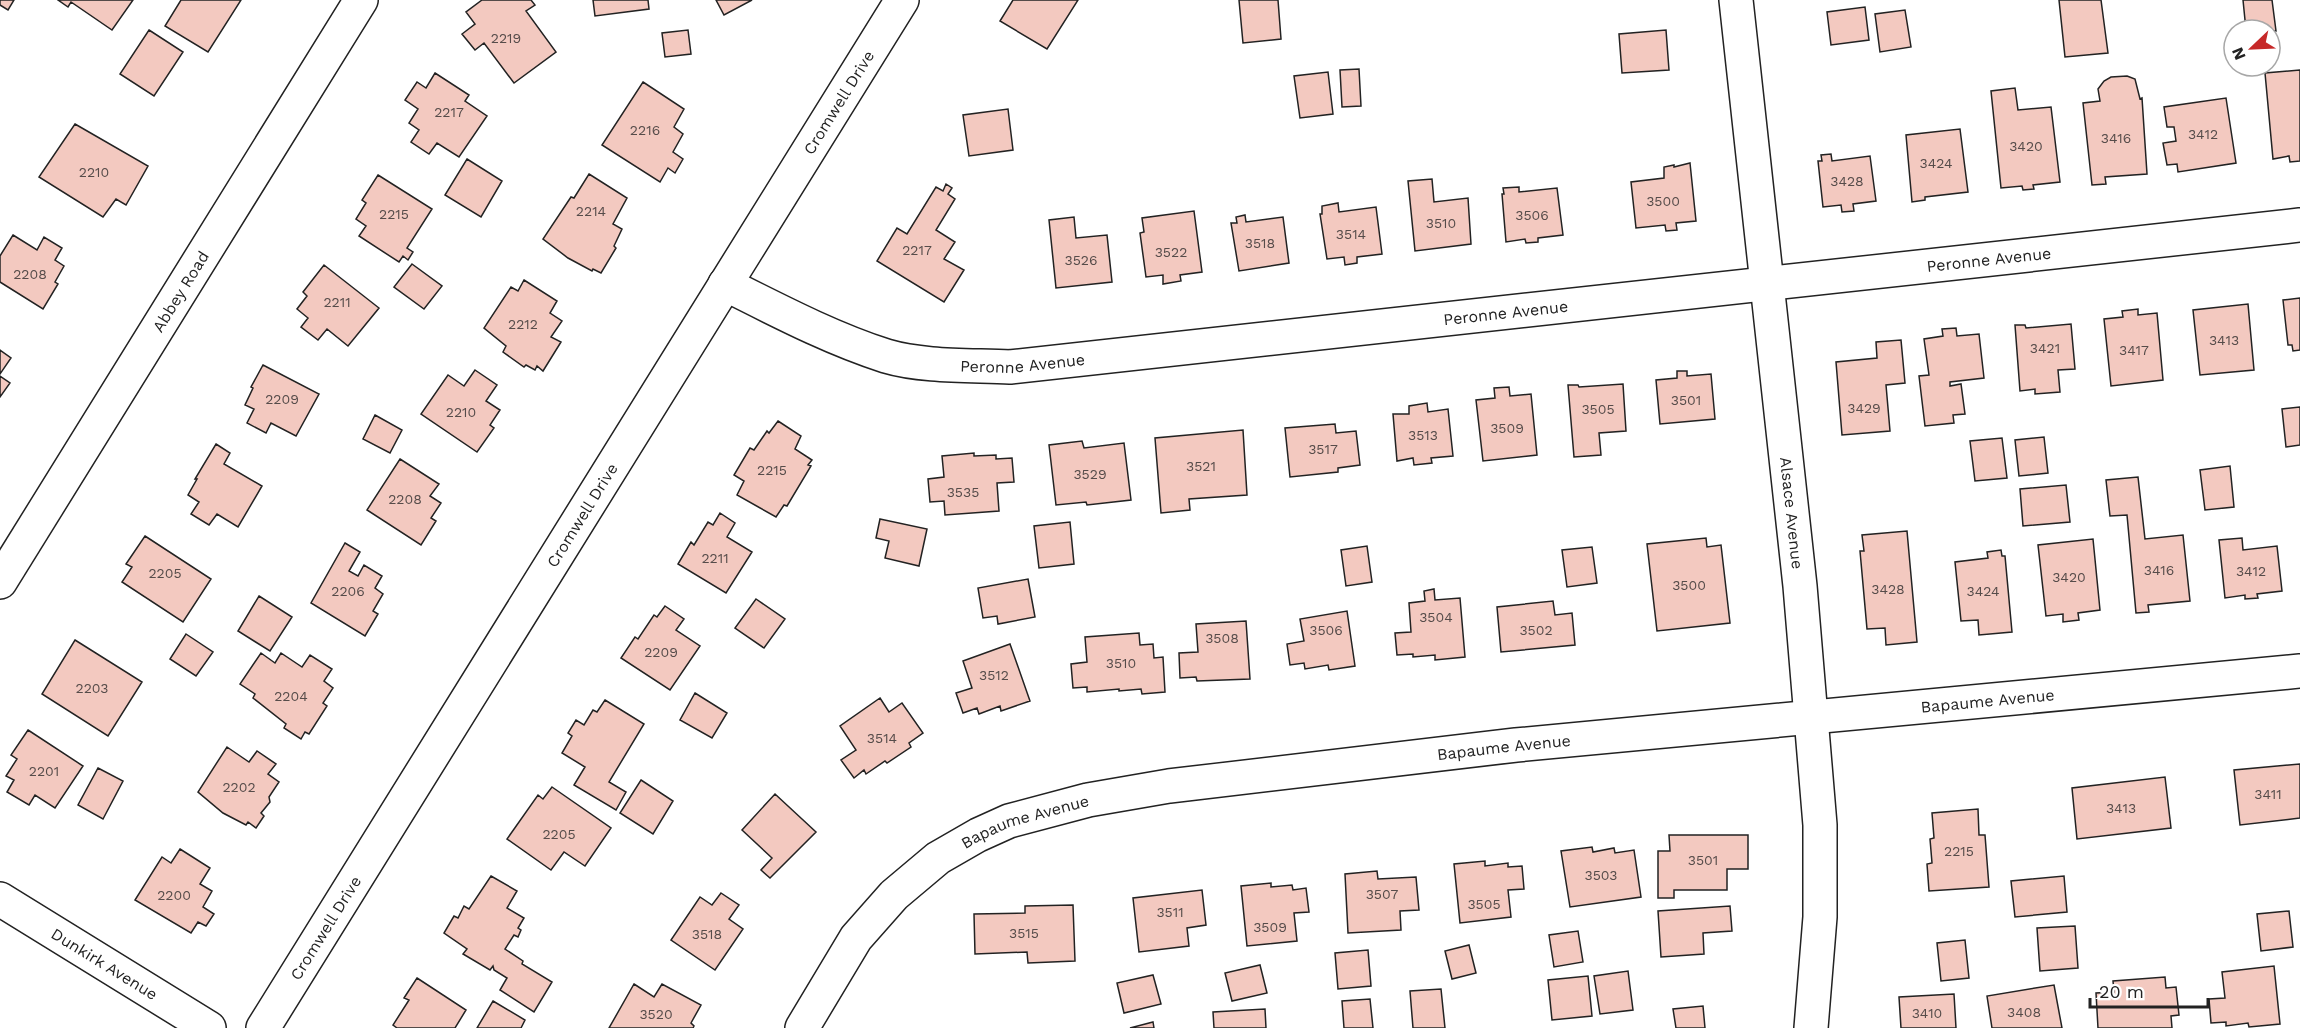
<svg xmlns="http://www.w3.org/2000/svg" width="2300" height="1028" font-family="'Work Sans',sans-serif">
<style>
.building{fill:#f3c9c0;stroke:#222;stroke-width:1.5}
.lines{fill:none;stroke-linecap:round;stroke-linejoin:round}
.street-casing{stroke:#222;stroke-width:36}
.secondary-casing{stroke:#222;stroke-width:36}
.street{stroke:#fff;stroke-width:33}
.secondary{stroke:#fff;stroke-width:33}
.labels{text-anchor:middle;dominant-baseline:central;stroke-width:4.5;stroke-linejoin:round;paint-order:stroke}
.number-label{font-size:14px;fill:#564c4a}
.street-label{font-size:16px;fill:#222;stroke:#fff}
</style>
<rect width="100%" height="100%" fill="#fff"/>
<path class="building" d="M0,0H14L8,10L0,5Z
M58,0H133L112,30L71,2L68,7Z
M181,0H241L208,52L165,26Z
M482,0H531L535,5L526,11L556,52L514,83L484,43L475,50L462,34L475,24L466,12Z
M593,0H648L649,9L595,16Z
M716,0H752L724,15Z
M1013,0H1078L1047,49L1000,21Z
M1239,0H1278L1281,39L1243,43Z
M2059,0H2101L2108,53L2065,57Z
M2243,0H2272L2276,31L2246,30Z
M1865,7L1869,40L1831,45L1827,12Z
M1905,10L1911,47L1880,52L1875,14Z
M149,30L183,52L154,96L120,74Z
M688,30L691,54L665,57L662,33Z
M1666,30L1669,70L1622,73L1619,34Z
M1359,69L1361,106L1342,107L1340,70Z
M2300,70V161L2290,162L2289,156L2273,159L2265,73Z
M1328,72L1333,114L1300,118L1294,76Z
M435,73L469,95L465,101L487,116L459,157L437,143L429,154L411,142L419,130L409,123L418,109L405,100L417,82L426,88Z
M2127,76L2135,79L2140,99L2142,98L2147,174L2105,177L2106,184L2092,185L2083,103L2100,101L2098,89L2104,81L2111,77Z
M643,82L684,109L674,127L683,134L673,152L683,159L675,173L668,168L660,182L602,145Z
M2015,88L2018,110L2051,107L2060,182L2033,185L2034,189L2023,190L2022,186L2001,188L1991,91Z
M2226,98L2236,163L2178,172L2177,164L2167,165L2163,143L2176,141L2174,127H2167L2164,107Z
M1008,109L1013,150L969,156L963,115Z
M75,124L148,166L126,205L116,199L103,217L39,177Z
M1960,129L1968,192L1925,197V200L1912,202L1906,135Z
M1831,154L1832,161L1870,156L1876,201L1853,204L1854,211L1842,212L1841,205L1823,207L1818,161H1822L1821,155Z
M467,159L502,181L481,217L445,195Z
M1690,163L1696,221L1676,223L1677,230L1666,231L1665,225L1636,228L1631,182L1664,178V167L1674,165V167Z
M589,174L627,198L613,224L622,229L614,246L616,248L601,273L593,269L592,271L568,258L543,239L571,197L574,198Z
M378,175L432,209L407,248L413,252L408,260L403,256L399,262L359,236L366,226L356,219L366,203L362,200Z
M1432,179L1434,202L1468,198L1471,244L1415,251L1408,181Z
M946,184L952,188L948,194L955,199L936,230L955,242L944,259L964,270L944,302L877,261L897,228L907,234L936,187L943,191Z
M1519,187V192L1557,188L1563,235L1538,238V242L1526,243L1525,239L1506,242L1502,194H1504L1503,188Z
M1338,203L1339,212L1376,207L1382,254L1357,257V263L1345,265L1344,257L1327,259L1320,214H1322V206Z
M1194,211L1202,272L1180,275L1181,281L1163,284V275L1146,277L1140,233L1144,232L1142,218Z
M1245,215L1246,222L1283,217L1289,263L1239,271L1231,223H1237L1236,217Z
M1074,217L1076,238L1107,235L1112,282L1056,288L1049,220Z
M13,235L37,250L44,237L62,248L55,260L64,266L55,282L58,284L43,309L0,282V256Z
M412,264L442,286L424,309L394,287Z
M324,265L379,308L348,346L327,329L318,340L301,327L308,318L297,309L307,296L303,292Z
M524,280L557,301L550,313L562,321L551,337L561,342L543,371L537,366L535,370L526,365L524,367L503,352L506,346L484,328L511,287L518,291Z
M2300,298V350L2293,351L2292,345H2288L2283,300Z
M2248,304L2254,370L2200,375L2193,310Z
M2138,309V315L2157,313L2163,380L2111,386L2104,319L2123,317L2122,311Z
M2071,324L2075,369L2058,370L2060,392L2035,394V389L2020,391L2015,325H2025L2026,328Z
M1956,328L1957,336L1979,334L1984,378L1950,382V386L1961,384L1965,414L1953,415L1954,423L1925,426L1919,376L1929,375L1924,339L1943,336L1942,329Z
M1901,340L1905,383L1886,385L1890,431L1842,435L1836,362L1877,358L1876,342Z
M0,350L11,358L0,374Z
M263,365L319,394L296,436L271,423L266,433L247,423L254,409L245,405L253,388L251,387Z
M475,370L497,385L486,401L500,410L490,425L494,428L477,452L421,414L448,375L464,386Z
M1677,371H1687V376L1711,374L1715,419L1660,424L1656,380L1677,378Z
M0,376L10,383L0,397Z
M1623,384L1626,431L1599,433L1601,455L1574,457L1568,385H1578L1579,387Z
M1509,387L1510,396L1531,394L1537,455L1483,461L1476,400L1495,398L1494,388Z
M1427,403L1428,412L1448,409L1453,456L1431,458L1432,463L1414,465L1413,458L1397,461L1393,414H1409V406Z
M2300,407V445L2286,447L2282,409Z
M375,415L402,430L390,453L363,439Z
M778,421L801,436L795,449L812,460L808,465L811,466L787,506L784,505L776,517L737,495L744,481L734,475L750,448L754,450L767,431L769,433Z
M1335,424L1336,433L1356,431L1360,465L1338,468V472L1290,477L1285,428Z
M1243,430L1247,495L1189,499L1190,510L1161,513L1155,438Z
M2044,437L2048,473L2019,476L2015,440Z
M2002,438L2007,478L1975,481L1970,441Z
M1082,441L1084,448L1124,443L1131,500L1087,505L1086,502L1056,505L1049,445Z
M216,444L230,453L224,464L262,486L238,527L217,514L209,525L191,514L199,502L188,495L197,479H195Z
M974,453V456L996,455V459L1012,458L1014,482L997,483L999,511L945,515L944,501L930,502L928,479L944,477L942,456Z
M400,459L439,484L430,496L441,503L431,518L436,521L421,545L367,510Z
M2230,466L2234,507L2205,510L2200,470Z
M2138,477L2145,539L2183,535L2190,601L2148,605L2149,612L2136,613L2127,515L2110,516L2106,480Z
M2066,485L2070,522L2023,526L2020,489Z
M720,513L735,523L727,537L752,552L726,593L678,564L691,542L694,545L708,522L713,525Z
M880,519L927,529L919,566L885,558L889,541L876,538Z
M1070,522L1074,564L1039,568L1034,526Z
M1907,531L1917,642L1886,645L1885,628L1867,629L1860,551H1864L1862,535Z
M145,536L211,579L183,622L122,582L132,567L126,564Z
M1706,538L1707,547L1721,545L1730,623L1657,631L1647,544Z
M2242,538L2243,550L2277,546L2282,591L2257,594L2258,598L2245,599V595L2225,598L2219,540Z
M2093,539L2100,610L2078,613L2079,620L2063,622V614L2046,616L2038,545Z
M345,543L360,552L349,571L358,576L364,565L382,576L375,588L383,594L373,611L378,614L365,636L311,603Z
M1367,546L1372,582L1346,586L1341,550Z
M1592,547L1597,583L1567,587L1562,550Z
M2001,550L2002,556H2005L2012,632L1979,635L1978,620L1961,621L1955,562L1988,558L1987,552Z
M1028,579L1035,617L998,624L997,616L983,618L978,588Z
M1434,589L1435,600L1460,598L1465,657L1435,660V655L1413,657V654L1397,655L1395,633L1411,632L1409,603L1425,601L1424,591Z
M259,596L292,617L270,651L238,631Z
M756,599L785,619L764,648L735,628Z
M1553,601L1555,615L1572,613L1575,645L1501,652L1497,607Z
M665,606L684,619L676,630L700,646L670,690L621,658L635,637L638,639L654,615L657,617Z
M1347,611L1355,666L1329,670L1328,665L1305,669L1304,663L1290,665L1287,644L1304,641L1300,619Z
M1246,621L1250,679L1197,681L1196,677L1180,678L1179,653L1198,652L1196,624Z
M1139,633L1140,645L1153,644L1154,658L1163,657L1165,692L1142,694L1141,689L1119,691V689L1087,692V687L1073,688L1071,664L1087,662L1085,637Z
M186,634L213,652L196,676L170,659Z
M75,640L142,682L108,736L42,694Z
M1010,644L1030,701L1001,711L1000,706L979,714L977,708L963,713L956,693L972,688L963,661Z
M261,653L275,663L281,653L302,667L310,655L332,669L324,681L333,688L323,703L327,706L309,734L305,732L301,739L284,728L286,724L253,698L255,694L240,684Z
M695,693L727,713L712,738L680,720Z
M880,698L889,712L902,703L923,733L909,743L911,747L887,763L885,761L866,774L864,770L854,778L841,760L856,750L840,726Z
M605,700L644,724L609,782L626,792L616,810L574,785L585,767L562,753L572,736L568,733L576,720L584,725L593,710L597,712Z
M28,730L83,766L55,808L35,795L29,805L7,792L14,780L6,776L17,759L11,755Z
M227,747L249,762L257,751L276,764L268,774L279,782L269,797L270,802L261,813L264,816L256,828L248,822L246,825L223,813L198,792Z
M2300,764V818L2240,825L2234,770Z
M98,768L123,781L103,819L78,805Z
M2165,777L2171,828L2077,839L2072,788Z
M641,780L673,801L653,834L620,813Z
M552,787L611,828L585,866L564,852L551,870L507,839L538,795L543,799Z
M775,794L816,832L770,878L761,870L772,858L742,830Z
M1978,809L1979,835H1985L1989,887L1929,891L1927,864L1932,863L1930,839L1934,838L1932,813Z
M1669,835H1748V869H1727V890H1674V898H1658V851H1670Z
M1592,847L1593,852L1614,848L1615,853L1634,850L1641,897L1570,907L1561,851Z
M180,849L210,868L200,884L212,891L203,907L214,914L206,926L198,922L191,933L135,900L162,857L171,863Z
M1485,861V866L1508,863V867L1522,866L1524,889L1508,890L1511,917L1460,923L1454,864Z
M1377,871L1378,879L1416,877L1419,910L1400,911L1401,930L1348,933L1345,874Z
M491,876L517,891L507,908L524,918L518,928L521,930L518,937L514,935L505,949L523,961L522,964L552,982L534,1012L500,990L507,978L494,970L493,966L490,970L463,954L467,949L444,933L454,916L458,918L464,906L469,909Z
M2064,876L2067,912L2015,917L2011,881Z
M1271,883V887L1292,885L1293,890L1306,888L1309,912L1294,913L1297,941L1247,946L1241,886Z
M1202,890L1206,925L1187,928L1189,946L1139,952L1133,898Z
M721,893L739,905L729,919L743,929L715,970L671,940L700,897L712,905Z
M1073,905L1075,961L1028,963L1027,952L975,954L974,914L1025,913V906Z
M1730,906L1732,931L1703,933L1704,954L1661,957L1658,911Z
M2289,911L2293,947L2261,951L2257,914Z
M2075,926L2078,968L2040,971L2037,928Z
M1578,931L1583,962L1554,967L1549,935Z
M1965,940L1969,978L1941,981L1937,943Z
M1469,945L1476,973L1452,979L1445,951Z
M1368,950L1371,986L1338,989L1335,953Z
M1260,965L1267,993L1232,1001L1225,973Z
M2274,966L2280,1024L2249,1027L2248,1023L2226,1026V1022L2211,1023L2209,999L2225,998L2222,972Z
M1628,971L1633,1010L1600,1014L1594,976Z
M1153,975L1161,1004L1124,1013L1117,983Z
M1588,976L1592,1016L1552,1020L1548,980Z
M2165,977L2166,988L2176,987L2179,1015L2171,1016L2172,1028H2098L2096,993L2114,992L2113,981Z
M417,978L466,1010L455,1028H397L393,1025L409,1000L404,998Z
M634,984L654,997L662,984L701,1005L691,1023L694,1026L693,1028H609Z
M2054,985L2062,1028H1992L1987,996Z
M1441,989L1445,1028H1413L1410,991Z
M1954,994L1956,1028H1901L1899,997Z
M1370,999L1373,1028H1344L1342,1001Z
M493,1001L525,1020L521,1028H477Z
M1703,1006L1705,1028H1676L1673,1009Z
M1265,1009L1266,1028H1214L1213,1012Z
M1153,1022L1154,1028H1130Z"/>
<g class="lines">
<g class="street-casing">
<g id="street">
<path id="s1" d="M1736,0L1800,586L1820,825V917L1811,1028"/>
<path id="s2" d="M725,284C777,310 830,338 886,356C923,367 971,365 1010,367L2300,225"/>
<path id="s3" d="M0,582L361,0"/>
<path id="s4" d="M0,899L209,1028"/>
<path id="s5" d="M802,1028L856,938L894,895L938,858L978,835L1009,821L1088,800L1169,786L1516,745L2300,671"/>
</g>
</g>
<g class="secondary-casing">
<g id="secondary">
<path id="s6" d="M263,1028L902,0"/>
</g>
</g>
<use href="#street" class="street"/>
<use href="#secondary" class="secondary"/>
</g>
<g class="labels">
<g class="number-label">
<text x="506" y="38">2219</text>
<text x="449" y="112">2217</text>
<text x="645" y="130">2216</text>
<text x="2203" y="134">3412</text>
<text x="2116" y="138">3416</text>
<text x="2026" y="146">3420</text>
<text x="1936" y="163">3424</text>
<text x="94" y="172">2210</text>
<text x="1847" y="181">3428</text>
<text x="1663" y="201">3500</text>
<text x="591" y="211">2214</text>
<text x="394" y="214">2215</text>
<text x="1532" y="215">3506</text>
<text x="1441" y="223">3510</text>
<text x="1351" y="234">3514</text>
<text x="1260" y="243">3518</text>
<text x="917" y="250">2217</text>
<text x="1171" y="252">3522</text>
<text x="1081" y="260">3526</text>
<text x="30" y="274">2208</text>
<text x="337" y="302">2211</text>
<text x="523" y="324">2212</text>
<text x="2224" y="340">3413</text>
<text x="2045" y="348">3421</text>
<text x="2134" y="350">3417</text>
<text x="282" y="399">2209</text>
<text x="1686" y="400">3501</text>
<text x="1864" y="408">3429</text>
<text x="1598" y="409">3505</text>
<text x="461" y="412">2210</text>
<text x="1507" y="428">3509</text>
<text x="1423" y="435">3513</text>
<text x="1323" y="449">3517</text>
<text x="1201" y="466">3521</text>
<text x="772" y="470">2215</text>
<text x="1090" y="474">3529</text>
<text x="963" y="492">3535</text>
<text x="405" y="499">2208</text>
<text x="715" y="558">2211</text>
<text x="2159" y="570">3416</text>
<text x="2251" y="571">3412</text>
<text x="165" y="573">2205</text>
<text x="2069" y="577">3420</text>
<text x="1689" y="585">3500</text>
<text x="1888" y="589">3428</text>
<text x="348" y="591">2206</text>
<text x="1983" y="591">3424</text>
<text x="1436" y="617">3504</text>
<text x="1326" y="630">3506</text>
<text x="1536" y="630">3502</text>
<text x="1222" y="638">3508</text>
<text x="661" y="652">2209</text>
<text x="1121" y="663">3510</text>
<text x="994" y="675">3512</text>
<text x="92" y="688">2203</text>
<text x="291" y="696">2204</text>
<text x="882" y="738">3514</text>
<text x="44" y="771">2201</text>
<text x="239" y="787">2202</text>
<text x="2268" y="794">3411</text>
<text x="2121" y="808">3413</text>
<text x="559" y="834">2205</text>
<text x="1959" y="851">2215</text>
<text x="1703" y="860">3501</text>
<text x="1601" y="875">3503</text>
<text x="1382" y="894">3507</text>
<text x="174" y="895">2200</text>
<text x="1484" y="904">3505</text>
<text x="1170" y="912">3511</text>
<text x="1270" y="927">3509</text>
<text x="1024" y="933">3515</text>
<text x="707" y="934">3518</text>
<text x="2024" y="1012">3408</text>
<text x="1927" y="1013">3410</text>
<text x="656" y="1014">3520</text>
</g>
<g class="street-label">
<text stroke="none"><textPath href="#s6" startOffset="1090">Cromwell Drive</textPath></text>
<text stroke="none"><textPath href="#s2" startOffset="1286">Peronne Avenue</textPath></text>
<text stroke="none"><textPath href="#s3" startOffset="342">Abbey Road</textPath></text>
<text stroke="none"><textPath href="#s2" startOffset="800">Peronne Avenue</textPath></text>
<text stroke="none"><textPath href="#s2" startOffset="314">Peronne Avenue</textPath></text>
<text stroke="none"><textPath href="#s1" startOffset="516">Alsace Avenue</textPath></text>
<text stroke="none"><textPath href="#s6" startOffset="604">Cromwell Drive</textPath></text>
<text stroke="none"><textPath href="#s5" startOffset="1287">Bapaume Avenue</textPath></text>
<text stroke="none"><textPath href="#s5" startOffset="801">Bapaume Avenue</textPath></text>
<text stroke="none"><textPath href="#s5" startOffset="315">Bapaume Avenue</textPath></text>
<text stroke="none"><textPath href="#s6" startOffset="118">Cromwell Drive</textPath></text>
<text stroke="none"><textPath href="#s4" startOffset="123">Dunkirk Avenue</textPath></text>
</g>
</g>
<g transform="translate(2252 48) rotate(247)"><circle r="28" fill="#ffffff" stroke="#a7a7a7" stroke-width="1.5"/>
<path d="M0-4.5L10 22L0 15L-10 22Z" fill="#c62828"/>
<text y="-9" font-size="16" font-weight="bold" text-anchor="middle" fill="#222222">N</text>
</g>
<path d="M2090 998v9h118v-9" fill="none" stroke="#222222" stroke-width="3"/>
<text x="2099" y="998" font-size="18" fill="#222222" stroke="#ffffff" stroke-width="4.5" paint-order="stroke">20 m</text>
</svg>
